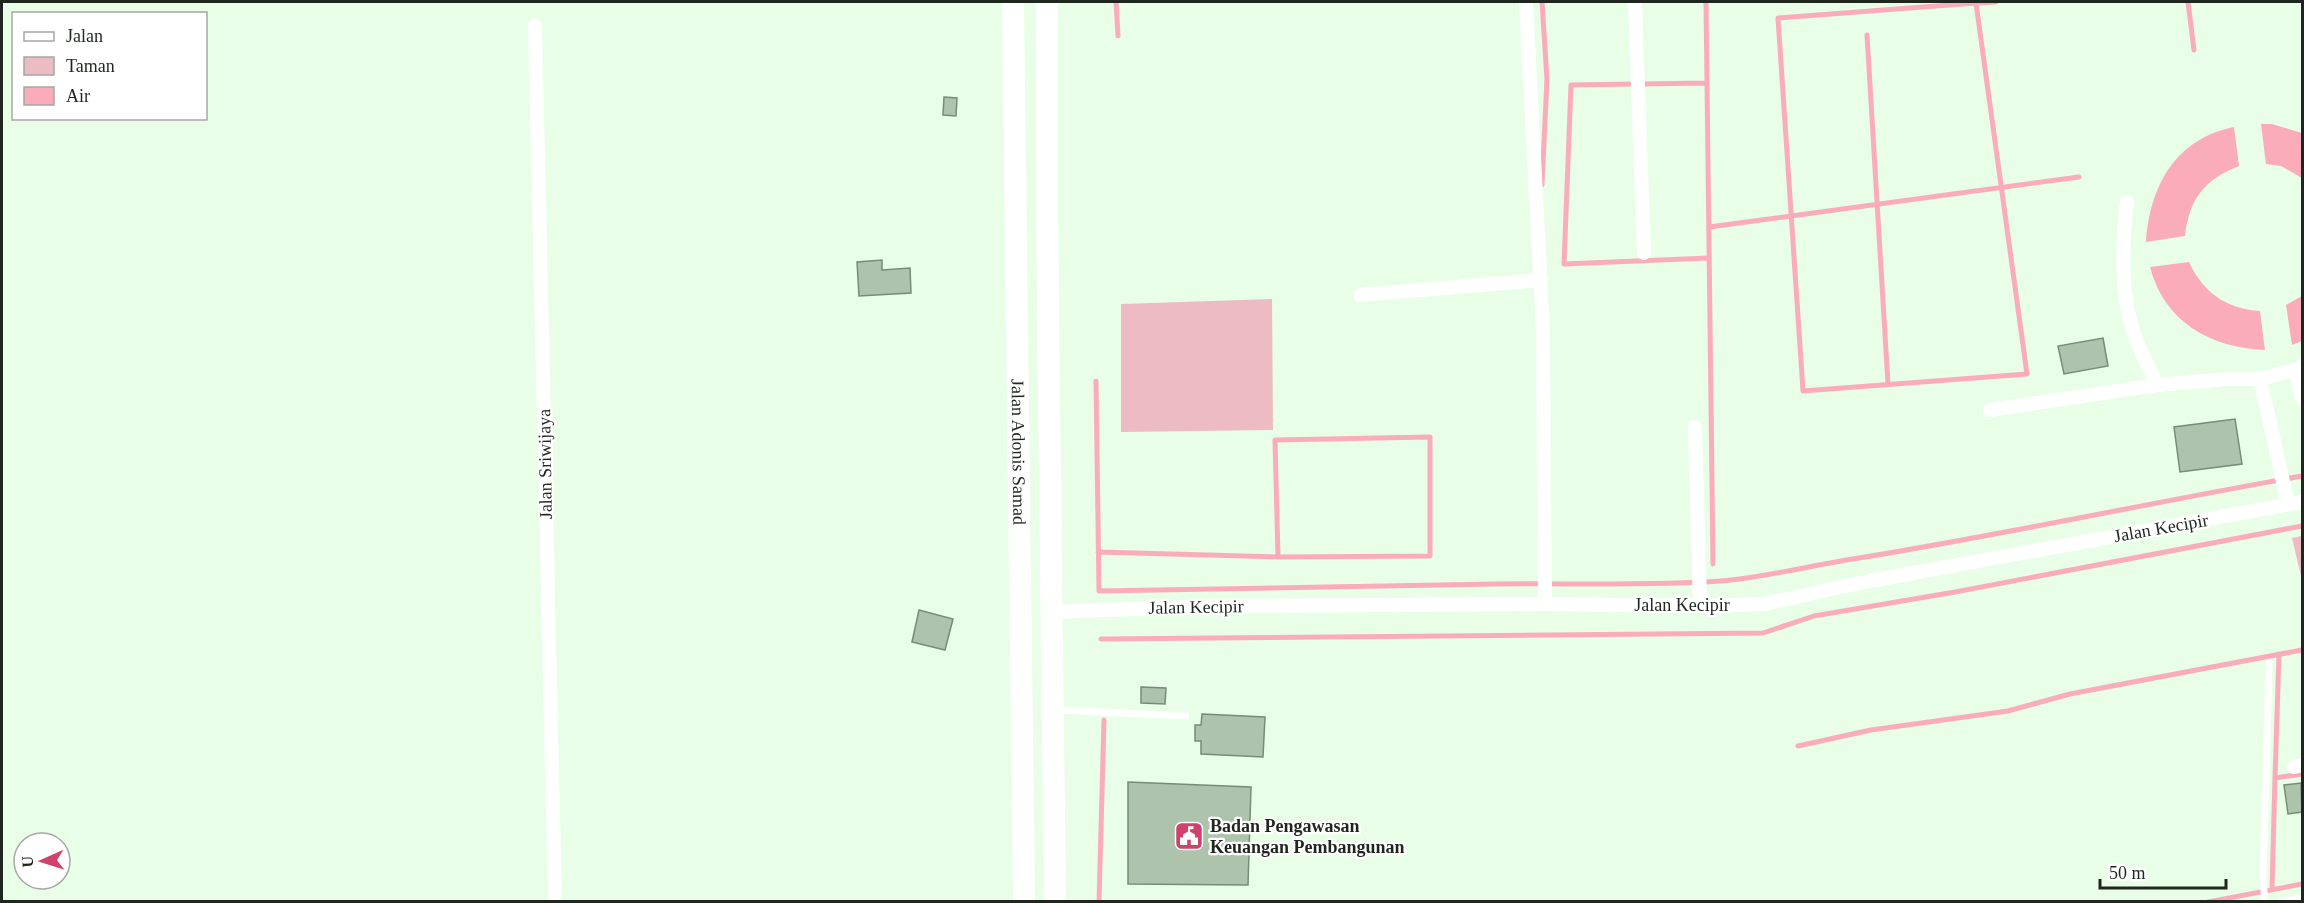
<svg xmlns="http://www.w3.org/2000/svg" width="2304" height="903" font-family="'Times New Roman',serif">
<style>
.green{fill:#edbbc3}
.water{fill:#fbacbb}
.lines{fill:none;stroke-linecap:round;stroke-linejoin:round}
.stream{stroke:#fbacbb;stroke-width:5}
.building{fill:#aec3ac;stroke:#778c76;stroke-width:1.5}
.service{stroke:#fff;stroke-width:7}
.minor{stroke:#fff;stroke-width:14}
.trunk{stroke:#fff;stroke-width:22}
.labels{text-anchor:middle;dominant-baseline:central;stroke-width:4.5;stroke-linejoin:round;paint-order:stroke}
.street-label{font-size:18px;fill:#1e261d;stroke:#fff}
.poi-label{font-size:18px;font-weight:bold;fill:#1e261d;stroke:#fff;text-anchor:start}
</style>
<rect width="100%" height="100%" fill="#e8fee6"/>
<path class="green" d="M1272,299L1273,430L1121,432V304Z
M2302,536V580L2292,538Z"/>
<path class="water" d="M2261,124H2272L2302,133V178L2281,166L2266,164Z
M2234,127L2239,166C2205,179 2189,199 2185,236L2146,242C2150,186 2175,139 2234,127Z
M2189,262C2203,292 2226,309 2260,311L2265,350C2211,348 2164,322 2150,267Z
M2302,296V341L2292,345L2286,305Z"/>
<g class="lines">
<path class="stream" d="M1116,2L1118,36
M1706,2L1713,564
M1976,2V3L2027,374L1803,391L1778,18L1976,3L1996,2
M2188,2L2194,50
M1867,35L1888,384
M1707,83L1571,85L1564,264L1709,258
M1542,185L1547,79L1542,2
M1709,227L2079,177
M1096,381L1099,591C1231,588 1363,586 1495,584C1570,583 1646,586 1721,581C1768,577 1813,565 1859,558C2007,534 2154,502 2302,476
M1098,552L1278,557L1430,556V437L1275,440L1278,557
M1101,639L1763,633L1814,616L1955,592L2302,526
M2279,654L2275,778L2302,774
M1798,746L1871,730L2008,711L2070,694L2302,650
M2272,889L2275,778
M1099,902L1104,720
M2208,902L2302,884"/>
</g>
<path class="building" d="M944,97L957,98L956,116L943,115Z
M882,260V270L910,268L911,293L859,296L857,262Z
M2103,338L2108,366L2064,374L2058,346Z
M2235,419L2242,464L2180,472L2174,427Z
M919,610L953,619L945,650L912,642Z
M1141,687L1166,688L1165,704L1141,703Z
M1202,714L1265,717L1263,757L1201,754V741H1195V725H1201Z
M1128,782L1251,787L1248,885L1128,884Z
M2301,783L2302,812L2288,814L2284,785Z"/>
<g class="lines">
<path class="service" d="M1056,710L1186,716
M2265,902L2263,879L2269,663
M2281,902L2302,898"/>
<path class="minor" d="M1526,2L1543,331L1545,604
M1635,2L1644,253
M535,26L555,902
M2127,202C2122,245 2120,292 2134,334C2140,352 2150,368 2157,385
M1360,295L1541,280
M2296,370L2302,398
M2260,379L2288,504
M1990,410L2157,385L2227,379H2260L2296,370L2302,366
M1695,427L1700,606
M1052,612L1214,606L1545,604L1700,606L1765,604L1859,583L2302,502
M2294,767L2302,765"/>
<g class="trunk">
<path id="s1" d="M1013,2L1024,902"/>
<path d="M1047,2V220L1055,902"/>
</g>
</g>
<defs>
<g id="civic-square" transform="scale(1.5)"><rect x="-9" y="-9" width="18" height="18" rx="4" fill="#d0426b" stroke="#fff"/><path d="M-.6-6.5H3V-4.5H.6V-3L4-1V1h2V6H-6V1h2V-1L-.6-3ZM-1.2 2.5V6h2.4V2.5Z" fill="#fff"/></g>
</defs>
<g fill-rule="evenodd">
<use href="#civic-square" x="1189" y="836"/>
</g>
<g class="labels">
<g class="street-label">
<text stroke="none"><textPath href="#s1" startOffset="450">Jalan Adonis Samad</textPath></text>
<text transform="translate(545 464) rotate(-91)">Jalan Sriwijaya</text>
<text transform="translate(2161 528) rotate(-10)">Jalan Kecipir</text>
<text x="1682" y="605">Jalan Kecipir</text>
<text transform="translate(1196 607) rotate(-1)">Jalan Kecipir</text>
</g>
<g class="poi-label">
<text x="1210" y="826">Badan Pengawasan<tspan x="1210" dy="21">Keuangan Pembangunan</tspan></text>
</g>
</g>
<rect width="2304" height="903" fill="none" stroke="#1e261d" stroke-width="6"/>
<rect x="12" y="12" width="195" height="108" fill="#ffffff" stroke="#a5a8a5" stroke-width="1.5"/>
<rect x="24" y="32" width="30" height="9" fill="#ffffff" stroke="#a5a8a5" stroke-width="1.5"/>
<text x="66" y="42" font-size="18" fill="#1e261d">Jalan</text>
<rect x="24" y="57" width="30" height="18" fill="#edbbc3" stroke="#a5a8a5" stroke-width="1.5"/>
<text x="66" y="72" font-size="18" fill="#1e261d">Taman</text>
<rect x="24" y="87" width="30" height="18" fill="#fbacbb" stroke="#a5a8a5" stroke-width="1.5"/>
<text x="66" y="102" font-size="18" fill="#1e261d">Air</text>
<g transform="translate(42 861) rotate(267)"><circle r="28" fill="#ffffff" stroke="#a5a8a5" stroke-width="1.5"/>
<path d="M0-4.5L10 22L0 15L-10 22Z" fill="#d0426b"/>
<text y="-9" font-size="16" font-weight="bold" text-anchor="middle" fill="#1e261d">U</text>
</g>
<path d="M2100 879v9h126v-9" fill="none" stroke="#1e261d" stroke-width="3"/>
<text x="2109" y="879" font-size="18" fill="#1e261d" stroke="#ffffff" stroke-width="4.5" paint-order="stroke">50 m</text>
</svg>
